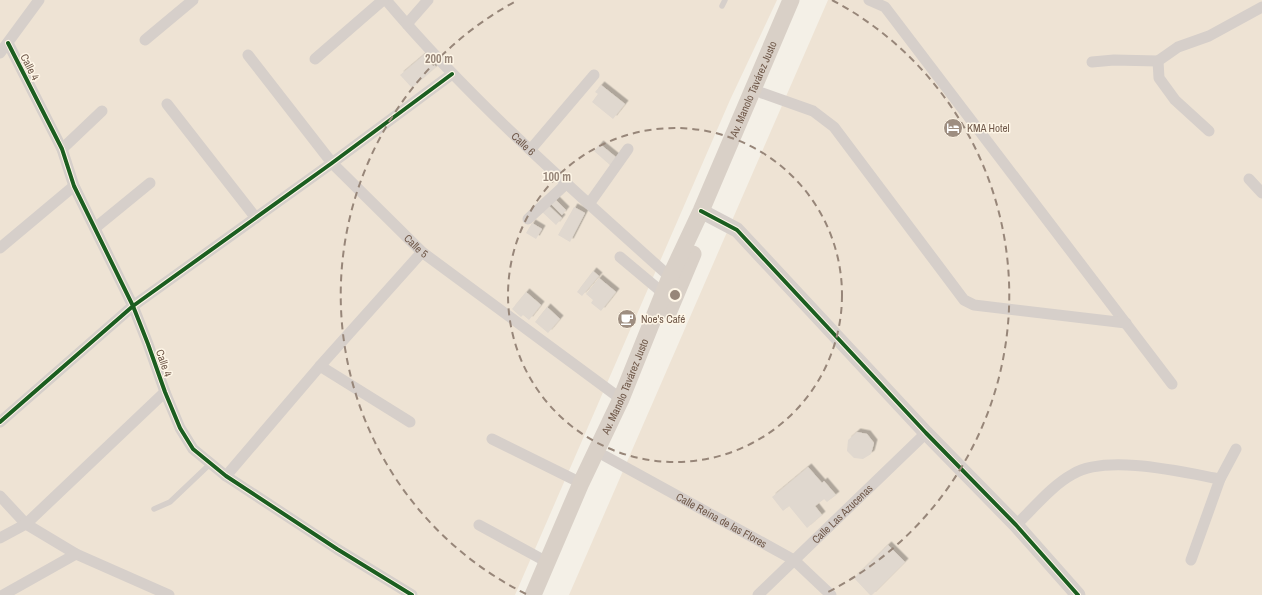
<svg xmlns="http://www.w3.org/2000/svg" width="1262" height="595" font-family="'Archivo Narrow',sans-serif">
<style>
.residential{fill:#eee3d4}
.building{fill:#e0d8cf;filter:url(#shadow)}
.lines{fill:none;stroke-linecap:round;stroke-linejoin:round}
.lane{stroke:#d6cfca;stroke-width:5.5}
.street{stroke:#d6cfca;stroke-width:11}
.secondary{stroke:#d6cfca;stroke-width:15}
.primary{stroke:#d9d0c7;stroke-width:17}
.cycleway-casing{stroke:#fef6e7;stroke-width:6}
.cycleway{stroke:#1b5e20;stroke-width:4}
.ring{fill:none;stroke:#978679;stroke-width:2;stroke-dasharray:7 5}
.labels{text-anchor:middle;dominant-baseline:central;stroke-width:3;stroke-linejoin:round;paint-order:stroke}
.street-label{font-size:11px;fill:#70594a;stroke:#fef6e7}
.poi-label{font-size:11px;fill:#70594a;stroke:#fef6e7;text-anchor:start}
.centre{fill:#978679;stroke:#fef6e7;stroke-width:2}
.ring-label{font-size:12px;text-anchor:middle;font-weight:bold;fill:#978679;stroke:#fef6e7;stroke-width:3;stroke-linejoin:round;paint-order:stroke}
</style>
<defs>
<filter id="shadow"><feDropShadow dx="3.5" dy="-3.5" stdDeviation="0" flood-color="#0004"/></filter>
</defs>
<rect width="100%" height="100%" fill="#f4f0e7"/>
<path class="residential" d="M0,0H777L730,100L515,595H0Z
M828,0H1262V595H569Z"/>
<path class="building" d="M425,54L436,67L412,88L400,75Z
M601,85L625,104L613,119L592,102L598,94L595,92Z
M600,144L617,158L611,166L594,151Z
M554,198L566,210L562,215L550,203Z
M547,204L562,218L556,225L541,211Z
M574,207L585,213L570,242L558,235Z
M532,223L542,229L536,239L526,233Z
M593,271L599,276L582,296L577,292Z
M599,278L616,292L601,311L591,303L593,300L586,294Z
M526,292L541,305L529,320L523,315L521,317L512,309Z
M547,307L560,319L548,333L535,322Z
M857,432L867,434L874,443L871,454L863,459L854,458L847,451L848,440Z
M808,467L822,483L824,481L836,495L827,502L824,499L815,506L822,515L807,528L789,506L783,511L772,497Z
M888,545L905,562L872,595H870L854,578Z"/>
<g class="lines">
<path class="lane" d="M722,6L725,0
M154,509L170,502L210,464"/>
<g class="street">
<path id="s1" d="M386,0C471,101 572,189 670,277"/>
<path d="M869,0L885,7L1172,384"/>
<path d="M407,24L428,0"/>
<path d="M145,40L193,0"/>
<path d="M8,43L62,149L74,186L133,306L148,344L165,392L180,428L193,449L226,476L337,549L412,595"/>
<path d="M0,53L39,0"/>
<path id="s2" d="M248,55L332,163L422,252L621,399"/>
<path d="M315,59L383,0"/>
<path d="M1092,62L1114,60L1158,61"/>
<path d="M762,93L813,111L834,127L964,300L974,305L1126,323"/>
<path d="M167,104L256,218"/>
<path d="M1209,131L1175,100L1159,78L1158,61L1178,47L1209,36L1262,7"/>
<path d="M62,149L102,111"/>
<path d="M531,149L594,75"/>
<path d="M1249,179L1262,193"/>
<path d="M589,204L628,149"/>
<path d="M528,219L567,183"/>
<path d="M95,228L150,183"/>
<path d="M0,248L74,186"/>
<path d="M620,257L663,293"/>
<path d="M320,366L410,422"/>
<path d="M0,422L133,306L332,163L452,74"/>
<path d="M492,439L581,483"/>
<path id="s3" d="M605,456L794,560L831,595"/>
<path d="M226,476L320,366L422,252"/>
<path d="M0,496L26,524L76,554L169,595"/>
<path d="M479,525L547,562"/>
<path d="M1016,525C1034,508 1051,486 1073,474C1107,454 1182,472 1220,479"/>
<path d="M0,538L26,524L165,392"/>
<path d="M1191,560L1220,479L1236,449"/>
<path d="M3,595L76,554"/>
<path id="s4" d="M758,595L926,433"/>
</g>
<path class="secondary" d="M701,211L737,230L926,433L1016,525L1078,595"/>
<g class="primary">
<path d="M669,311L693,254"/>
<path id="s5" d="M533,595L581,483L621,399L670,277L701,211L791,0"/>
</g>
<g class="cycleway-casing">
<path id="cycleway" d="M8,43L62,149L74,186L133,306L148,344L165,392L180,428L193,449L226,476L337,549L412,595
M701,211L737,230L926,433L1016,525L1078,595
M0,422L133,306L332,163L452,74"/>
</g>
<use href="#cycleway" class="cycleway"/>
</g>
<g class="ring">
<circle cx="675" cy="295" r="167"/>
<path d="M526 594A334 334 0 0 1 518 0M832 0A334 334 0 0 1 824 594"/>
</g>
<defs>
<g id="hotel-disc" transform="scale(1)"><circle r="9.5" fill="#9e8e81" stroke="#fef6e7"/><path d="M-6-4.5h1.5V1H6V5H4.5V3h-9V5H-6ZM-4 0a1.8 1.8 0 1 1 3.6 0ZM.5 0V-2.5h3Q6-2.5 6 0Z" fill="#fff"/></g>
<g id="cafe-disc" transform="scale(1)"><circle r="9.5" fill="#9e8e81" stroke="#fef6e7"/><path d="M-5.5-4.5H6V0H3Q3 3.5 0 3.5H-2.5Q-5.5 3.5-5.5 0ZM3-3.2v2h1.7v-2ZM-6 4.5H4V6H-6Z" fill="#fff"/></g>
</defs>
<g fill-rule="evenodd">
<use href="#hotel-disc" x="953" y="128"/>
<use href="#cafe-disc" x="627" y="319"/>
</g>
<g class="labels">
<g class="street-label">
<text transform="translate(30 67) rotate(63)">Calle 4</text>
<text stroke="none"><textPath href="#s5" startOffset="552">Av. Manolo Tavárez Justo</textPath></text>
<text stroke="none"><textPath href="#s1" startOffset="199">Calle 6</textPath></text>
<text stroke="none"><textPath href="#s2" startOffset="255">Calle 5</textPath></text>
<text transform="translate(164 363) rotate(71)">Calle 4</text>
<text stroke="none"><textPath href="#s5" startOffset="228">Av. Manolo Tavárez Justo</textPath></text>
<text stroke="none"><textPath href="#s4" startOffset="117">Calle Las Azucenas</textPath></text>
<text stroke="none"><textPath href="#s3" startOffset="133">Calle Reina de las Flores</textPath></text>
</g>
<g class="poi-label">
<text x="967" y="128">KMA Hotel</text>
<text x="641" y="319">Noe's Café</text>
</g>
</g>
<circle cx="675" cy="295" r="6" class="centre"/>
<g class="ring-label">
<text x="439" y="63">200 m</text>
<text x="557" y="181">100 m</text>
</g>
</svg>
